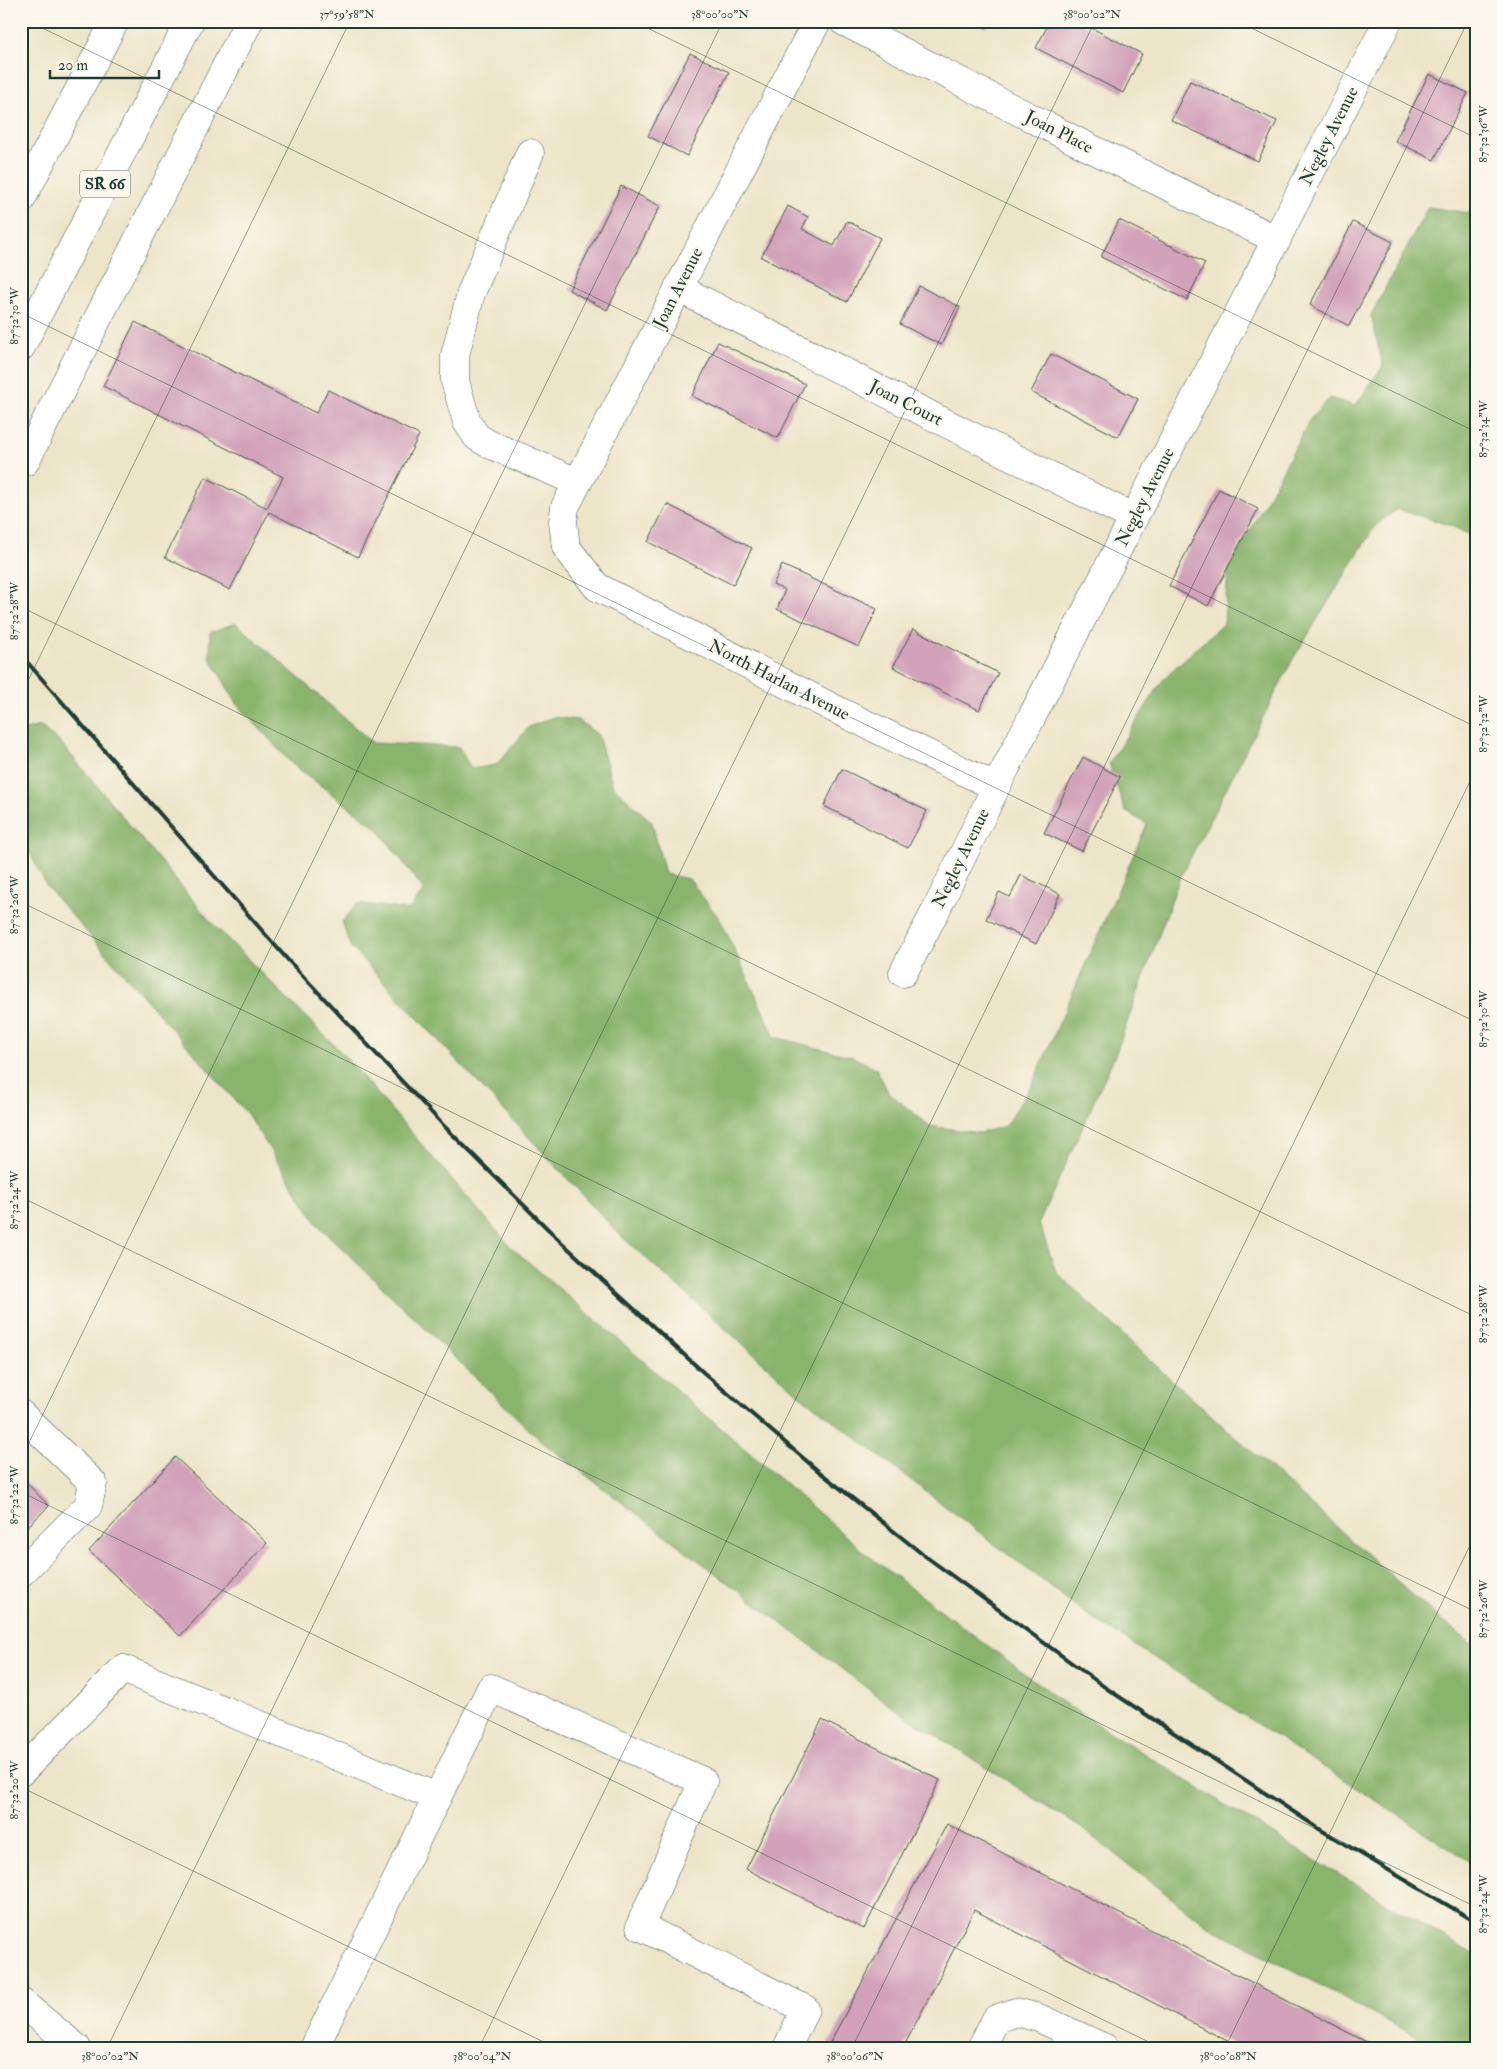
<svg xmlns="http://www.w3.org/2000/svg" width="1497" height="2069" font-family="'IM FELL Double Pica',serif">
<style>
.forest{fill:#89b46c;stroke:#547850}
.building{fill:#d1a2b9}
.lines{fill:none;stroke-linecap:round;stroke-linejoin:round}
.minor-casing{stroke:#3e564a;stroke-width:29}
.major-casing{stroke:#3e564a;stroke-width:29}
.minor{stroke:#fff;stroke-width:28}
.major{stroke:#fff;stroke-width:28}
.rail{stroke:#1f3d34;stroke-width:4}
.ticks{fill:none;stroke:#1f3d34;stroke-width:1;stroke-opacity:0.45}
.labels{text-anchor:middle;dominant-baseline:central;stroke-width:4;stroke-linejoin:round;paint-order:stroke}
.shield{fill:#fbf7ec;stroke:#61756b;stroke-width:1}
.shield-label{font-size:16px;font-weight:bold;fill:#1f3d34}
.street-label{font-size:18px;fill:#1f3d34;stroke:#fbf7ec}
.neatline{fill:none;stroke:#1f3d34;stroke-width:2}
.ticks-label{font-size:12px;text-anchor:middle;fill:#1f3d34}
</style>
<rect width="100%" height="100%" fill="#fbf7ec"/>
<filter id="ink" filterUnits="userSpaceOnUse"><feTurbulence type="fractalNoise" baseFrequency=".02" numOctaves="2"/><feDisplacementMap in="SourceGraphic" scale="10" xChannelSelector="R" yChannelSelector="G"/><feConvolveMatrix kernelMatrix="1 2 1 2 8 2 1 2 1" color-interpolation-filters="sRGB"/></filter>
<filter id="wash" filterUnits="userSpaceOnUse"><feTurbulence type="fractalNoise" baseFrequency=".0096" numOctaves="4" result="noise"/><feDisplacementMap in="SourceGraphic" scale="20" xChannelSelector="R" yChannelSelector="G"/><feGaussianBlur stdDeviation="1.12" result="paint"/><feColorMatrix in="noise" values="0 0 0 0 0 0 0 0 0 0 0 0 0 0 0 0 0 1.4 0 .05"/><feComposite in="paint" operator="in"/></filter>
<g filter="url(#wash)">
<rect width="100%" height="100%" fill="#ede5c8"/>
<path class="forest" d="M1428,207L1476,214V538L1447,524L1397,509L1375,526L1293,659L1179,880L1116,1053L1039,1223L1056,1272L1165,1374L1441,1620L1476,1647V1865L1086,1614L801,1396L621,1236L350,946L342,922L358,903L409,910L424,890L377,828L292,764L237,704L210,658V632L236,623L373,743L459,747L471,769L496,765L529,727L553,717L578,720L598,735L613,786L652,822L665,874L689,879L721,921L775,1037L853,1057L876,1068L888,1092L930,1126L980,1133L1005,1126L1033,1083L1147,824L1125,811L1109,763L1165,677L1224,623L1228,571L1311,418L1330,398L1355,406L1383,366L1371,315Z
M40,726L61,743L212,923L341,1052L510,1246L870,1557L1064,1703L1286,1843L1476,1956V2048H1438L1205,1924L1081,1828L896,1710L542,1442L318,1225L248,1115L47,887L24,841L21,807V731Z"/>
<g id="blocks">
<path class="building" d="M974,21H989L986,28Z
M1050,21H1078L1142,54L1123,93L1036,48Z
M690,53L729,72L687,156L648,136Z
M1429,74L1468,93L1434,160L1395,141Z
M1190,81L1277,121L1258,161L1171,120Z
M621,186L660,206L607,310L569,290Z
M788,206L808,217L802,229L834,246L847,221L880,238L847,302L761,257Z
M1119,220L1205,263L1187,300L1101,257Z
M1353,222L1393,242L1349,326L1310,305Z
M919,286L960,307L941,345L900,324Z
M135,322L316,413L328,390L419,435L358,557L269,512L230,590L165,557L205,477L267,508L283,477L103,386Z
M718,342L805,384L778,438L692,396Z
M1051,354L1138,399L1118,437L1031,392Z
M1219,489L1258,509L1208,606L1169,586Z
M667,504L752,548L733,585L648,542Z
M782,565L877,609L859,647L777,609L785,590L773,585Z
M913,629L998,673L979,710L893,667Z
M1083,757L1120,777L1082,851L1044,833Z
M842,769L927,811L908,848L824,806Z
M1476,870V885L1470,882Z
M1021,875L1060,894L1036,944L986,919L999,892L1010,897Z
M175,1457L267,1543L180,1636L89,1551Z
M21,1477L49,1506L21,1533Z
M822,1720L940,1780L864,1929L746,1869Z
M947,1824L1378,2048H1241L974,1910L903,2048H827Z"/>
</g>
</g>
<g filter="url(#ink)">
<use href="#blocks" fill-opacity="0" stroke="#3e564a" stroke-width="1"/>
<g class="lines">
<g class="minor-casing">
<path id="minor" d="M817,21L565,507L563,522L566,547L597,587L837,710L996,787
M843,21L1078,142L1277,240
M530,153L471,293L455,355V381L467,422L477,437L489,444L577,482
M678,288L1134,518
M25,462L249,21
M903,973L935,912L996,787L1388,21
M21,1414L93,1483L88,1506L21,1573
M21,1772L123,1669L437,1797
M314,2048L491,1688L703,1781L640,1926L805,2009L787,2048
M981,2048L996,2019L1016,2012L1039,2018L1105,2048"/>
</g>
<g class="major-casing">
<path id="major" d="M21,200L115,21
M21,347L190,21
M21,2002L77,2048"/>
</g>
<use href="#minor" class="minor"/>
<use href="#major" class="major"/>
<path class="rail" d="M21,655L287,959L446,1128L560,1241L704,1373L816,1469L921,1553L1106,1688L1321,1830L1476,1922"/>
</g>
</g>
<path class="ticks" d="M28,21L1476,727M633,21L1476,432M1237,21L1476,138M21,313L1476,1022M21,607L1476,1317M21,695L350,21M21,902L1476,1612M21,1197L1476,1907M21,1459L723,21M21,1492L1161,2048M21,1787L556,2048M107,2048L1095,21M479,2048L1468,21M852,2048L1476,769M1225,2048L1476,1533"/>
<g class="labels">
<rect class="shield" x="80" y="170.5" width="50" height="27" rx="4"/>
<g class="shield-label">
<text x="105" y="184">SR 66</text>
</g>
<g class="street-label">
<text transform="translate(1059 132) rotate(27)">Joan Place</text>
<text transform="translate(1329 136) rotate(-63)">Negley Avenue</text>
<text transform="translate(678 288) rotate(-63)">Joan Avenue</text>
<text transform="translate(906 403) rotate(27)">Joan Court</text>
<text transform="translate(1145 497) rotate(-63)">Negley Avenue</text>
<text transform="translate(779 680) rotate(27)">North Harlan Avenue</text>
<text transform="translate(961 858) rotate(-64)">Negley Avenue</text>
</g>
</g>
<rect width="1497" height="2069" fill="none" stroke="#fbf7ec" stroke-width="55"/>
<path d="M50 70v8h109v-8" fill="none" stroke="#1f3d34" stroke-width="2.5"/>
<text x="58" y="70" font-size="15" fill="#1f3d34" stroke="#fbf7ec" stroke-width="4" paint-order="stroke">20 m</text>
<rect x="28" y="28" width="1442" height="2014" class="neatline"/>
<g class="ticks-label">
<text x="347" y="18">37°59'58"N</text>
<text x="720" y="18">38°00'00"N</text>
<text x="1092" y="18">38°00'02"N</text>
<text transform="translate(1483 134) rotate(-90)" y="4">87°32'36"W</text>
<text transform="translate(14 316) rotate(-90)" y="4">87°32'30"W</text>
<text transform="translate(1483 429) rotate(-90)" y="4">87°32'34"W</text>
<text transform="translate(14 611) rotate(-90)" y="4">87°32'28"W</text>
<text transform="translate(1483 724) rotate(-90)" y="4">87°32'32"W</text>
<text transform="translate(14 905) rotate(-90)" y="4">87°32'26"W</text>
<text transform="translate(1483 1019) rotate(-90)" y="4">87°32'30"W</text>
<text transform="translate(14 1200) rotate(-90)" y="4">87°32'24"W</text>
<text transform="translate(1483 1314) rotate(-90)" y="4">87°32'28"W</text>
<text transform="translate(14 1495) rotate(-90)" y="4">87°32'22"W</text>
<text transform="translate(1483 1609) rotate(-90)" y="4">87°32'26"W</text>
<text transform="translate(14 1790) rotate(-90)" y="4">87°32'20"W</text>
<text transform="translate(1483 1904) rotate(-90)" y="4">87°32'24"W</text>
<text x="110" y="2060">38°00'02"N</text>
<text x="482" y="2060">38°00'04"N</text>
<text x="855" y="2060">38°00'06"N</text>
<text x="1228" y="2060">38°00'08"N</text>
</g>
</svg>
